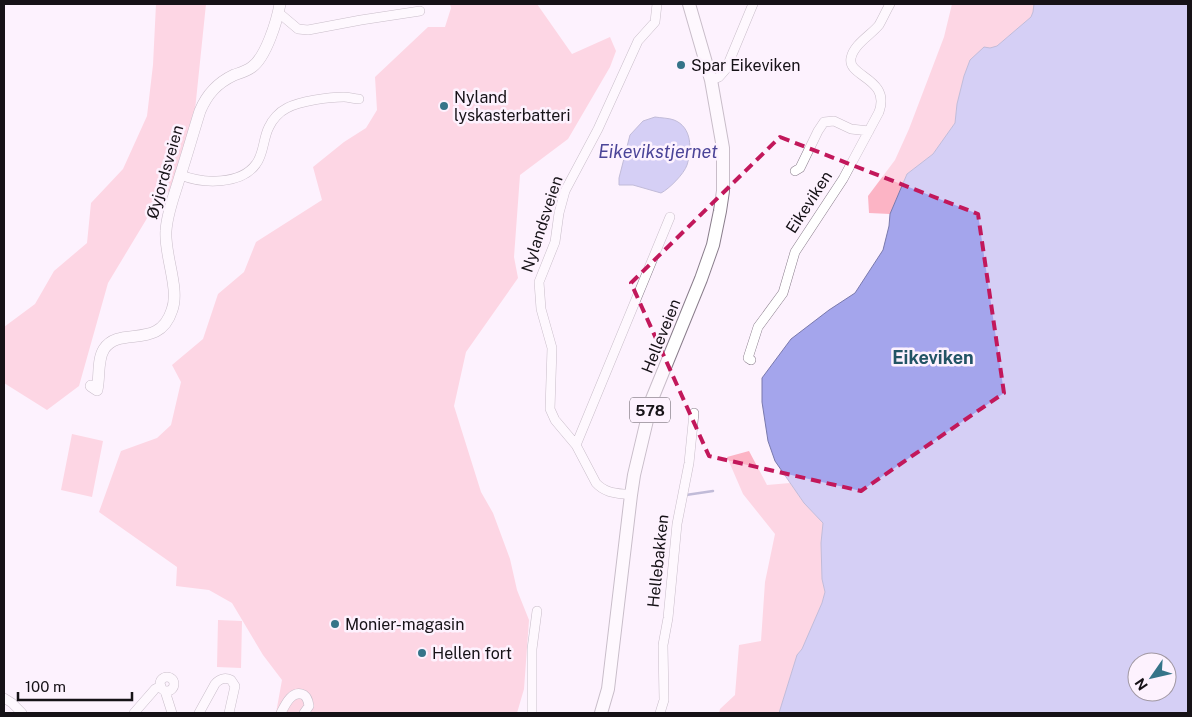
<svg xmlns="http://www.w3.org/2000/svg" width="1192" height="717" font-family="'Public Sans',sans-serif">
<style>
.green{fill:#fcb4c5}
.water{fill:#a4a5ec;stroke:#7979ac;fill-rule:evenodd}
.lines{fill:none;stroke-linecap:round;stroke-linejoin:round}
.stream{stroke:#7979ac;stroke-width:2.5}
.street-casing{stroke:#897d8b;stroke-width:10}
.secondary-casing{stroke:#897d8b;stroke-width:12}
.primary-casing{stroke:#897d8b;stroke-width:14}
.street{stroke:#fff;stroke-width:9}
.secondary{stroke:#fff;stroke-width:11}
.primary{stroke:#fff;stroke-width:12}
.marked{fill:none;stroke:#c2185b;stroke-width:4;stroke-dasharray:10 6;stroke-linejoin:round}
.poi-dot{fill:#357489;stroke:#fdf2fe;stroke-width:2}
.labels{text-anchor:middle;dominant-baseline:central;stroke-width:5;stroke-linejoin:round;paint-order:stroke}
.shield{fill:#fdf2fe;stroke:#5b555c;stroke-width:1}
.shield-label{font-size:15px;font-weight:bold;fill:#161217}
.poi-label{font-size:16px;fill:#161217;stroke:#fdf2fe;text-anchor:start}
.street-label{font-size:16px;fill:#161217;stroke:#fdf2fe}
.water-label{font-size:18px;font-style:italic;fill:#4b4498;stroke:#fdf2fe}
.neighbourhood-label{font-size:18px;font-weight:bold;fill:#225465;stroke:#fdf2fe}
</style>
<rect width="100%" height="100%" fill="#fdf2fe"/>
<path class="green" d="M156,4H206L195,110L172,189L158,200L108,283L79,386L47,410L4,383V327L35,304L54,271L87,243L91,203L123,169L147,116L153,65Z
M450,4H537L572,54L610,37L616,51L610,67L568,139L520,175L514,257L518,278L466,352L454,406L481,492L493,513L510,559L517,590L529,620L524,689L517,713H276L282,680L263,655L232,603L209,590L176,586L177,567L99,512L121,451L157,438L171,425L181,382L172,365L203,339L218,294L244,272L256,242L322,200L313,167L344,142L366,128L377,110L375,77L428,27H445L451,8Z
M952,4H1034L1033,12L1031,17L997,46L970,60L964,76L957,104L955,123L933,154L907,174L890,214L869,213L868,196L895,160L909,129L944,37Z
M72,434L103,441L92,497L61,490Z
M749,451L767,485L790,483L804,503L823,523L821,543L822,579L825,592L822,603L802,649L797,655L779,713H719L720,709L735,695L739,645L761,641L765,582L775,534L743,494L727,457Z
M218,620L242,621L241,668L217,667Z"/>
<path class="water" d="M1034,4H1188V713H779L797,655L802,649L822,603L825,592L822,579L821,543L823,523L804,503L775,461L768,441L762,402V378L791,339L829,310L855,293L883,250L889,226L890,214L907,174L933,154L955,123L957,104L964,76L970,60L984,47L990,48L997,46L1031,17L1033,12ZM1137,662H1167V692H1137Z
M655,117C661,118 669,118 674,120C692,127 692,149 687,165C684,174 669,189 661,193L633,185H619V178L630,135L643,121Z"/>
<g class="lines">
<path class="stream" d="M686,495L713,491"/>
<g class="street-casing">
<path id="street" d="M279,13L298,29L308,30L361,20L420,11
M711,80L719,77L726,69L753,4
M795,171L800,168L818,131L824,122L834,121L851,129L869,131
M181,175C203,184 241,185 256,164C264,154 263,138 269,127C272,120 279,112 287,108C300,101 329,97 344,97C349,97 354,99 359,99
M751,360L748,358L758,327L783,293L795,252L843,179L879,112C891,78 847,77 851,58C854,44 871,35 879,25C883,18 886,11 890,4
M576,445L670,217
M631,495C618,493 606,494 596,483L576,445L555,420L550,409L552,348L541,309L539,282L555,242L559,213L565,191L598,129L638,41L655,22L657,4
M160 684a7 7 0 1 1 14 0a7 7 0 1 1-14 0Z
M165,691L172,713
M4,698L12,703L22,713
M134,713L155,689L161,686
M199,713L215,684C219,679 225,677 231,680L235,686L229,713
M281,713C285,705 292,689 304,695C308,698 308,701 309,706L304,713
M532,713V649L537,611
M660,713L664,700L663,645L668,618L677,524L689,463L694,413"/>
</g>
<g class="secondary-casing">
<path id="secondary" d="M91,386L97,390C100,377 97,360 104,349C120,325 159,351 172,310C180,289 164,254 166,231C167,212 175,194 180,176C187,155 193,133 200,111C207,94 217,83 234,75C240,73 247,71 252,67C266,57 277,21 280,4"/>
</g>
<g class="primary-casing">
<path id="primary" d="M601,713L608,689L631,495L634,475L652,399L701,279L713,245L720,211L723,191V148L711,80L689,4"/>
</g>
<use href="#street" class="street"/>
<use href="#secondary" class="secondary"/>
<use href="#primary" class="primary"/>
</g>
<path d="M0 0H1192V717H0ZM780,137L978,214L1004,393L861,491L709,456L631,283Z" fill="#fdf2fe" fill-opacity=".55" fill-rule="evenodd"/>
<path class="marked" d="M780,137L978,214L1004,393L861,491L709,456L631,283Z"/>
<g class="poi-dot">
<circle cx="681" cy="65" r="5"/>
<circle cx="444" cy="106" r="5"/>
<circle cx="335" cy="624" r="5"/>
<circle cx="422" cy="653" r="5"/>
</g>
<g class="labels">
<rect class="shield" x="630" y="397.5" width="40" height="25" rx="4"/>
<g class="shield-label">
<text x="650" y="410">578</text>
</g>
<g class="poi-label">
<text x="691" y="65">Spar Eikeviken</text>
<text x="454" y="97">Nyland<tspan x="454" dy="18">lyskasterbatteri</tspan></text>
<text x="345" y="624">Monier-magasin</text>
<text x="432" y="653">Hellen fort</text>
</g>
<g class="street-label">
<text transform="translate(165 172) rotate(-74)">Øyjordsveien</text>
<text transform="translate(809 202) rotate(-57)">Eikeviken</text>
<text transform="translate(542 224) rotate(-72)">Nylandsveien</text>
<text transform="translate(661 336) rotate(-68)">Helleveien</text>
<text transform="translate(658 561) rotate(-84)">Hellebakken</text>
</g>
<g class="water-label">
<text x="658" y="151">Eikevikstjernet</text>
</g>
<g class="neighbourhood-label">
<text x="933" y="357">Eikeviken</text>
</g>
</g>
<rect width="1192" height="717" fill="none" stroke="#161217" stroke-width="10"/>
<g transform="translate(1152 677) rotate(236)"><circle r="24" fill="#fdf2fe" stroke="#a198a2"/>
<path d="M0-4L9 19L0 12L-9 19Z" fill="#357489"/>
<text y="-8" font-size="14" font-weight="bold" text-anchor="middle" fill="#161217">N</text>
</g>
<path d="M18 692v8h114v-8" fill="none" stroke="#161217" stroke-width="2.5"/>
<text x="25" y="692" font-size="15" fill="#161217" stroke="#fdf2fe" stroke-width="4" paint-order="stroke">100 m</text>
</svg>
